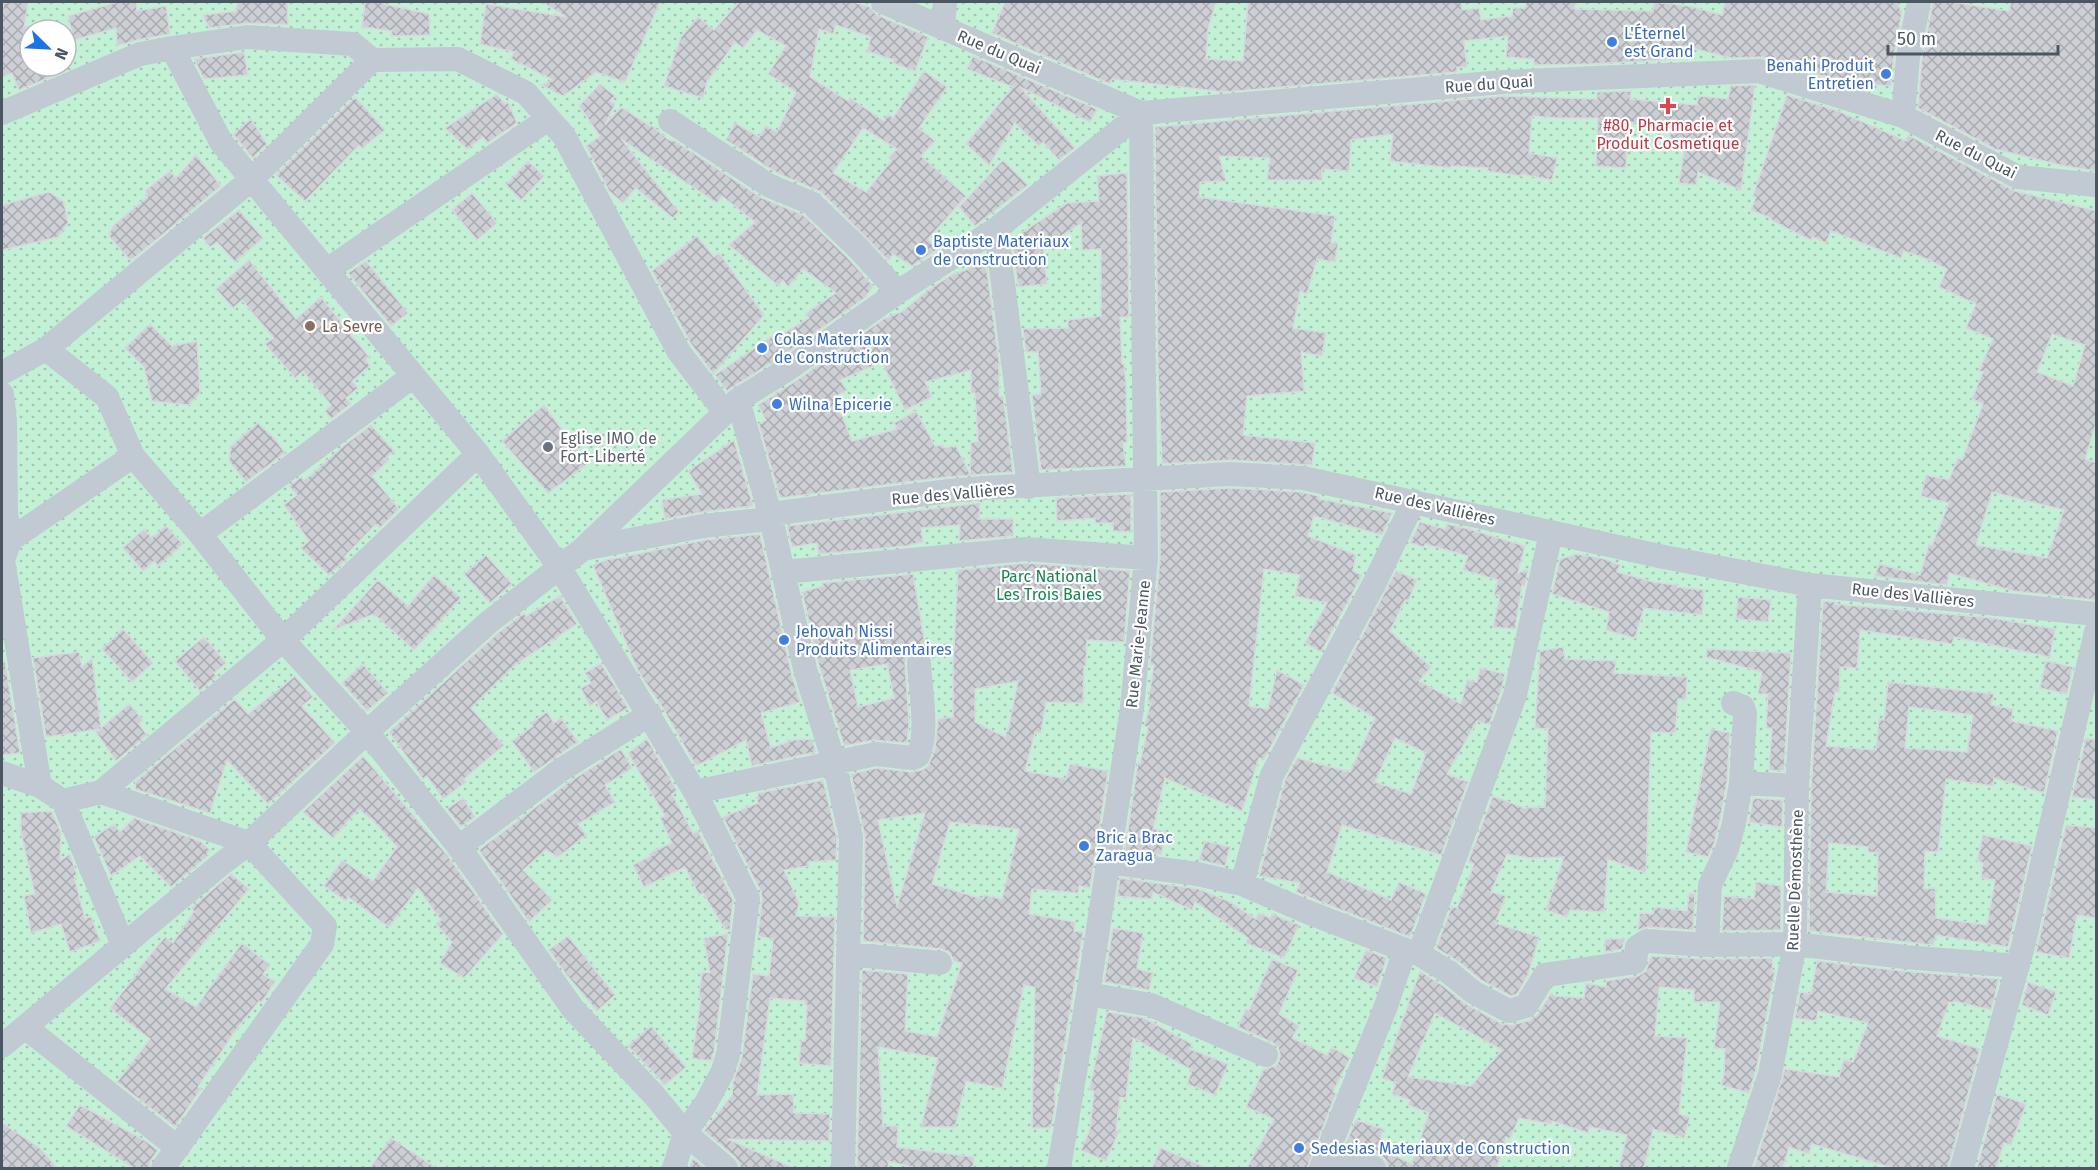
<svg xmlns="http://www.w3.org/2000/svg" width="2098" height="1170" font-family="'Fira Sans',sans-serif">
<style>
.park{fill:url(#park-dots);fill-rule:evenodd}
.building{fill:url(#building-cross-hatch);stroke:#d7d9de;stroke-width:1.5;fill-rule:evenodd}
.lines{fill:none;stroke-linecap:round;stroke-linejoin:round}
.minor{stroke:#c1cad2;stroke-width:24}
.shop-dot{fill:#3f7fe0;stroke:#fff;stroke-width:2}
.health-dot{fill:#e0444e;stroke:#fff;stroke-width:2}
.education-dot{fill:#8d6e63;stroke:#fff;stroke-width:2}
.worship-dot{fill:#6b7280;stroke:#fff;stroke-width:2}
.labels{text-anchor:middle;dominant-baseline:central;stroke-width:4.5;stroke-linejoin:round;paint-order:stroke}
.shop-label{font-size:16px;fill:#366cbe;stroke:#fff;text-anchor:start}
.street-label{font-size:16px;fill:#4a5661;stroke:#fff}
.health-label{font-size:16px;fill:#be3a42;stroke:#fff}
.education-label{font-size:16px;fill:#785e54;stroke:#fff;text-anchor:start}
.worship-label{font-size:16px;fill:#5b616d;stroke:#fff;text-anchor:start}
.park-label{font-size:16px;fill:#17864f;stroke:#fff}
</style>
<defs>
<pattern id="park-dots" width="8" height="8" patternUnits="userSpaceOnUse" patternTransform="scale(1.5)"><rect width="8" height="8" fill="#c3f1d5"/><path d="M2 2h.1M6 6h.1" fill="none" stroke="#a0c6b0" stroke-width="1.8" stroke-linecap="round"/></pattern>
<pattern id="building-cross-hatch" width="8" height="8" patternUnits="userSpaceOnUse" patternTransform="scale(1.5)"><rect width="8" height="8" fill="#cdcfd5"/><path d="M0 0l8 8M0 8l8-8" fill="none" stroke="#a8abb0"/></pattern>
</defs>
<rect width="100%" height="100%" fill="#f5f3f3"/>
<path class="park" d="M2,2H2096V1168H2ZM30,30H66V66H30Z"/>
<path class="building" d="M4,2H28L24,28L30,26V66H55L58,74L19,90L12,73L2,77V13Z
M118,2H136L137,11L166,6L170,34L137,40L117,46L116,28L74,40L68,16Z
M237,2H287L288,25L248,23L209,28L203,15L237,11Z
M365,2H385L384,4L429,14L430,35L391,36L392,31L362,27Z
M542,2H660L625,82L596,72L563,96L541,85L553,80L511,59L514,52L480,44L486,4L566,17Z
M739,2H853L870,7L877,15L928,37L915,71L893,63L894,60L867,51L871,37L836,25L833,34L819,29L810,77L848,101L850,98L884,121L888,114L893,118L924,71L947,87L919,128L935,141L921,156L966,196L928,239L937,250L912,266L893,254L889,261L821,192L777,173L726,140L735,123L759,137L766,126L777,132L796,92L768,74L786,46L757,30L743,48L735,42L707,82L703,98L664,86L681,37L698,17L714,30ZM863,128L897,149L889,157L892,160L866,192L833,173Z
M1005,2H1216L1208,29L1206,59L1243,61L1248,2H1461L1462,10L1479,8L1481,20L1512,16L1513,8H1525L1526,2H1576L1574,9L1653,11L1654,2L1689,6L1722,15L1725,2H1892L1897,3L1902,12L1894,54L1891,86L1860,83V84L1845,81V83L1763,57L1731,58L1683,46V59L1590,64L1534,65V59L1506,57L1508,36L1464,41L1467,67H1457V72L1225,92L1112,79L1110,84L992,33Z
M1933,2H1951L2009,11L2011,2H2097V171L2065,166L1995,149L1918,108L1922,59Z
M244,52L248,75L204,79L194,59Z
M973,56L1097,109L1090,122L1020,87L1075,148L1059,160L1043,142L1039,146L1015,123L989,165L966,144L1013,87L967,69Z
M600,84L615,96L610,101L615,104L605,125L621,107L650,126L651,125L669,140L675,141L762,198L803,215L847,257L873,286L866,297L780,357L727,391L715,375L777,333L779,336L809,318L806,313L836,293L803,269L788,287L783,280L779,286L729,245L755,222L722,196L717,203L621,139L679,212L673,218L636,188L623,203L609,191L586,146L600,136L579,106Z
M1755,85L1741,190L1698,172L1696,185L1679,183L1685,146L1669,145L1671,125L1628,122L1626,168L1596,166L1598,118H1558L1532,116L1529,153L1557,158L1552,180L1522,174L1521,176L1487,171L1488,168L1451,166V168L1390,161L1393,134L1351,140L1349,171L1322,169V180H1267L1270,158L1219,156L1226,181L1200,182L1199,197L1335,216L1331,242L1338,244L1335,262L1317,259L1307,294L1300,291L1293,328L1326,333L1322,356L1301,352L1304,391L1247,396L1243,435L1315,443L1312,465L1231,460L1162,464L1158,373L1155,127L1504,96L1597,99V92L1631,91L1630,99L1697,105L1698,96L1728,99L1731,86Z
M497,94L505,104L508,102L517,123L487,143L483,137L467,149L445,128Z
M1787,95L1838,111L1906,141L1908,135L2015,191L2097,211V420L2085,459L2097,463V600L2014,591L1949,573L1947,585L1875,576L1879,564L1920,575L1929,544L1932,545L1949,503L1921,496L1926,475L1949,480L1958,458L1962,460L1983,404L1972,399L1983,372L1979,371L1993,339L1966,328L1976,304L1939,287L1947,269L1927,259L1904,251L1901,258L1831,231L1826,243L1813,237L1811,240L1790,230L1770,219L1771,218L1751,210L1756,197L1753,196ZM2052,334L2085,345L2073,386L2037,372ZM1992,492L2064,510L2047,558L1976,545Z
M355,97L385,130L362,148L359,145L305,201L276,175Z
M251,119L267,144L253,158L233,134Z
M196,155L221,186L133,259H129L109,236L112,227L148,196L145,191L170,171L176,178Z
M1003,160L1028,185L975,226L959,207Z
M528,161L544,176L521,200L506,185Z
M1127,173L1129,317H1120L1122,364H1124L1126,385L1127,442L1123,443L1126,466L1041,470L1032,395L1041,394L1038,352H1026L1023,329L1068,328V320L1101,316V249L1082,250L1081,223L1043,248L1047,284L1018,287L1012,239L1067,203L1099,201L1097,176Z
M49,192L64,202L68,223L58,237L2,250V205Z
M472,193L497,223L477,240L452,210Z
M239,210L263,238L235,262L217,242L210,247L203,238Z
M697,236L714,257L719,253L764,315L713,374L691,344L652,271Z
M985,257L999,361V396H1003L1013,472L947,477L780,498L759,424L766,420L758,405L796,381L885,318L901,312L931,288L956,272L957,274L963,270L964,271ZM882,362L905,410L932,397L925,382L971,370V393H975L978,441L971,443L970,474L956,446L943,448V445L935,446L916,411L894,423L898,429L852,441L835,397L847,390L840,380Z
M249,260L296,319L321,297L369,357L366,360L370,366L352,381L358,388L346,398L351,404L331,419L325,411L331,405L303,371L295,378L265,344L274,338L242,300L233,308L216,289Z
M366,261L408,313L391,326L348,273Z
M150,324L172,346L197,341L200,393L189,405L152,401L144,367L125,348Z
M544,405L587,464L548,493L502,441Z
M258,423L276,440L285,453L246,482L229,461L231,446Z
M371,425L394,451L385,459L388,461L372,476L399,509L380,528L376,524L344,557L347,559L329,575L301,548L309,541L284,505L297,495L289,486L301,477L304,480L311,475L342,447Z
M734,440L753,506L702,512L665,519L662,500L702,494L688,471Z
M1230,488L1301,492L1319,496V499L1392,513L1382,535L1314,516L1308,536L1356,555L1353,571L1362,575L1321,652L1305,643L1327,603L1295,596L1300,575L1264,569L1249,706L1268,709L1277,670L1304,685L1264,759L1259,758L1242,811L1165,778L1153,829L1166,832L1161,855L1125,850L1138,762L1140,763L1148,727L1144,726L1151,703L1148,702L1154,665H1150L1160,559V492Z
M1131,494V532L1113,531V523H1095V518L1057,521L1056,498Z
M980,503L979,519H1013V536L959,541L960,525L921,528L923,542L906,546L819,554L817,543L792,547L787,526Z
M1420,522L1445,529L1447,524L1469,529L1525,546L1518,573L1528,569L1525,586L1522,585L1515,629L1493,627L1500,596L1494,595L1498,580L1463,570L1468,556L1425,544L1424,547L1410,543Z
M166,526L183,544L158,566L154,561L143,571L123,548L144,529L152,538Z
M760,534L791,672L800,702L761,713L771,748L793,740L812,739L816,752L752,766L746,740L696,766L662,707L638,671L593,565L609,559L618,558L705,540Z
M1577,554L1605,559L1620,565L1617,572L1653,582L1678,585L1677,587L1704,590L1702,615L1644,608L1635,638L1606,630L1609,612L1552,594L1560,559Z
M486,555L512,584L490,603L464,574Z
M1026,563L1130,571L1124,642L1087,640L1086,666H1084L1083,703L1046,702L1041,733L1035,732L1025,771L1066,779L1070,764L1108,771L1090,888L1079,886L1078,893L1032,889L1029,914L1075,922L1074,931L1083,932L1058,1084H1055V1107L1051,1128H1032L1035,987L1024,985L1002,1088L966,1081L955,1127H921L938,1058L878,1047L883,1126H898L897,1147L974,1157L973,1168H915L888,1161L889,1168H857L862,970L908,974L905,1031L937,1037L962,963L954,961L949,952L942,949L863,941L865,837L851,774L877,768L911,772L922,770L928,766L935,749L938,719L953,717V667L958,570ZM1018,681L1008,731L1007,730L1005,737L975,722V689ZM925,813L897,906L878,820ZM950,822L1019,829L1002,899L984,895L983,899L932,884Z
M1396,571L1417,580L1408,601L1405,600L1390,631L1431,667L1419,681L1461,704L1467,680L1477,682L1480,668L1505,674L1501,691L1489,725L1477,721L1447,774L1468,782L1441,855L1342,825L1327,872L1391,900L1399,882L1426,894L1410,937L1296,892L1300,883L1259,876L1285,780L1297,758L1350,772L1375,718L1332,693ZM1395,738L1426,753L1411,794L1375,782Z
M913,574L926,650L919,649L912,651L907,656L905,663L909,723L907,743L873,740L844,746L819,665L802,592L823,586L822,583ZM887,664L894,698L858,707L850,670Z
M434,575L461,598L414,650L374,614L333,630L378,580L408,606Z
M560,596L577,624L516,664L471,708L504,745L464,779L466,782L443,799L427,776L423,779L389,732L498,633L524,613L526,616Z
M1738,597L1771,600L1768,622L1736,619Z
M1823,601L1836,602L1835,604L1992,618L2055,629L2050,657L1954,637L1952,644L1860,630L1857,668L1840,667L1839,692H1835L1826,746L1876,750L1879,719L1884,720L1888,682L1994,694L1991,705L2013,709L2011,721L2058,731L2044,793L1994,778L1993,786L1946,779L1938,852L1925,851L1924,889L1935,888L1936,918L1987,925L1995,880L1981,878L1983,863L1977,861L1983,835L2032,846L2008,947L1936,935L1933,945L1809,931L1811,787ZM1909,707L1973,715L1967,752L1905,748ZM1829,843L1868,847V852L1878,853L1877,896L1826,892Z
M123,629L153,663L132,682L102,649Z
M204,637L226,663L214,673L217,676L200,691L175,661Z
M1563,647L1565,659L1616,661L1614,673L1687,677L1686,699H1678L1675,733L1651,732L1646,873L1608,859L1604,912L1570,910L1567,917L1546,910L1564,857L1530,858L1507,854L1491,892L1506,896L1495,923L1539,937L1528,975L1517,994L1511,996L1481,980L1459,962L1436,948L1452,906L1457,908L1474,864L1468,862L1493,796L1524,808L1545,807L1548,729L1535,728L1540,651Z
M1707,649L1791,653L1784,771L1769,770L1772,728H1766L1768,694H1758L1762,672L1706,657Z
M79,652L82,667L92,658L101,728L129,704L143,720L139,724L147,735L116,761L96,732L100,729L46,737L33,658Z
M2046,661L2073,667L2067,694L2040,688Z
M2,662H5L20,753L2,755Z
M601,663L628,708L607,720L596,701L590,706L581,688L591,683L585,673Z
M363,664L388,693L367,711L342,683Z
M295,676L313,697L302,706L335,743L268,804L227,760L210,813L135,789L136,781L235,699L248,714Z
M547,712L554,723L561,718L578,742L534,772L512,741L533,726L531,723Z
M1711,729L1730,733L1727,781L1720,820L1714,844L1708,857L1686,852Z
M2086,738L2097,740V800L2072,797Z
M647,739L677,791L672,794L693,833L698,831L733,900L730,930L725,929L703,893L699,895L685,867L644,887L633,865L652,855L651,852L672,843L660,818L665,816L628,753Z
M621,749L632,768L605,785L615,802L578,824L586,835L558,857L546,850L523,870L552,900L529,922L479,850L569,782Z
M363,756L448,856L503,934L464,978L440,963L452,942L436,924L441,920L418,888L389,927L348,897L346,901L324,886L342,860L373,881L397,847L370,817L369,818L360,810H358L333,838L303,812Z
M823,780L837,838L836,860L808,862L809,866L784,870L799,903L796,916L835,917L831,1066L799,1063L801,1041H805L807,1005H805V1001L770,998L757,1095L793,1094L794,1113L830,1114L829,1141L727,1139L794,1168H740L739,1163L735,1157L704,1131L732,1095L733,1082L742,1057L753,974L769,976L773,939L758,936L762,900L761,892L723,817L758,803L756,797L758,796V793Z
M463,798L475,817L461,827L447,809Z
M1753,798L1783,800L1782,827L1749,822Z
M47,811L52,812L61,833L60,861L70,854L77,875L74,876L85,919L91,916L100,941L70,952L61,924L31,933L24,896L35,894L21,833V813Z
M134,818L200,841L210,850L207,854L209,855L171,887L140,856L111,876L94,837L114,824L120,832Z
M2066,825L2097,828V918L2077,915L2069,958L2036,952Z
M1205,841L1230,847L1225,866L1199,860Z
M231,874L249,889L165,989L196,1007L242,943L270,965L263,974L275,982L261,1003L259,1001L233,1034L198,1087L201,1089L175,1127L117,1082L150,1039L110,1008L138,972L137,971L165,937L173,943L194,911L191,908Z
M1120,878L1199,889L1230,902L1256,919L1258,913L1270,918L1272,914L1299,925L1284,958L1246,943L1248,938L1195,902L1192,910L1153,892L1152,899L1117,896Z
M1756,882L1781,886V930L1722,931L1724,896L1754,899Z
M1689,893L1695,894L1693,930L1648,927L1638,930L1640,913L1653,914L1655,907L1687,911Z
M1113,928L1143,933L1137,969L1153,973L1149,990L1104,982Z
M728,934L714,1052L711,1061L692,1058L701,998L699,997L702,972L710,973L704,938Z
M568,936L615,995L597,1011L565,973L549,950Z
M1605,939H1625L1622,949L1605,952Z
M1366,950L1387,958L1377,987L1354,978Z
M1651,956L1706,959L1773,958L1772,971H1775L1756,1070L1749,1093L1721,1085L1724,1074L1725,1049L1714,1048L1720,1002H1694V990L1659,987L1655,1036L1687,1038L1679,1114L1690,1117L1684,1138L1653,1129L1644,1168H1619L1627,1135L1590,1127L1588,1133L1552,1121L1551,1124L1519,1118L1510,1139L1506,1137L1497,1168H1388L1385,1159L1379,1155L1346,1143L1356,1120L1383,1129L1379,1148L1412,1164L1429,1113L1408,1105L1410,1100L1392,1094L1396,1083L1382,1078L1420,971L1442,985L1466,1004L1502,1024L1512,1025L1530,1020L1538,1014L1551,993L1555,996L1584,998L1586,983L1606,987V981L1638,976L1646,971ZM1435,1013L1502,1050L1471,1086L1408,1077Z
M1272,959L1298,970L1279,1014L1299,1026L1292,1038L1327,1055L1332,1047L1350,1058L1333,1092L1336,1093L1307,1168H1247L1274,1119L1246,1107L1264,1069L1275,1066L1279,1061L1280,1054L1278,1047L1272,1042L1238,1027L1246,1009L1249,1010Z
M1817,961L1903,971L1999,979L1991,1010L1954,1001L1953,1003L1949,1002L1937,1036L1980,1049L1948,1168H1893L1812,1144L1809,1154L1789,1147L1783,1168H1754L1785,1069L1839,1077L1844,1059L1853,1062L1868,1023L1818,1011L1816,1021L1795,1018L1800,992L1811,994Z
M2028,982L2056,992L2048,1015L2022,1005Z
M1107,1012L1144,1018L1192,1044L1190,1049L1228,1064L1215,1095L1187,1084L1192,1070L1133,1038L1126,1098L1120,1097L1116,1130L1119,1131L1106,1161L1081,1150L1090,1129L1094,1091L1089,1090Z
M651,1026L686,1067L665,1085L628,1046Z
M1997,1094L2026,1104L2011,1145L2004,1143L1996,1168H1977Z
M80,1105L144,1140L158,1150L151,1160L149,1168H134L66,1126Z
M2,1123L41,1149L57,1168H2Z
M391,1138L436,1168H370Z
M1161,1148L1207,1168H1152Z
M693,1158L705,1168H689Z"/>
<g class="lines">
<path class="minor" d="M883,2L1141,113L1503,82L1759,71L1903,116L2018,177L2096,185
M943,28L945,2
M172,48L247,37L353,44L372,60
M2,113L140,54L172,48L221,142L478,454L560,568L695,792L748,898L728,1055L722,1073L706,1103L685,1133L674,1168
M1903,116L1908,57L1919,2
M670,121L770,186L811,203L857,247L898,292
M996,229L1029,487
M327,270L548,119
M46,349L107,397L133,456
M2,373L46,349L252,179L372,60L458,59L526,93L564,136L679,352L724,411
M2,394L5,421L6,513L10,540L3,560L40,786
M738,400L770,514L805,669L834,762L851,837L843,1168
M770,514L949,491L984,488L1230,474L1303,478L1664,557L1810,585L2096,614
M200,534L413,376
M10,540L133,456L200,534L283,640L367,732L459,847L573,1009L654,1095L685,1133L726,1168
M583,549L703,526L770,519
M783,572L1026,549L1146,558
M2,773L40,786L63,801L101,792L249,843L325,926L322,944L163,1168
M1741,783L1797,786
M101,792L283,640L478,454
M695,792L876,754L912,758L918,756C929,732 920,690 919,663
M63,801L123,945
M459,847L561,770L650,714
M1108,862L1197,874L1242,884L1305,911L1405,950
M1242,884L1272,775L1374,584L1414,501
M1707,945L1710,885L1727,849L1734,823L1741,783L1745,714L1743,707L1733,703
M848,954L940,963
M1419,954L1450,973L1473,992L1509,1011L1526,1006L1545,975L1635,962L1637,947L1647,941L1707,945L1795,944L1905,957L2018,966
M1088,994L1151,1005L1266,1055
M25,1027L178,1148
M2,1046L220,865L249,843L367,732L489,622L583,549L738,400L788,369L898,292L996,229L1141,113
M1328,1152L1374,1168
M1059,1168L1088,994L1132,708L1146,558L1141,113
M1321,1168L1386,1006L1405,950L1419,954L1515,695L1551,533
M1739,1168L1770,1074L1795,944L1797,786L1810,585
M1962,1168L2023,946L2096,632"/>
</g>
<g class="shop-dot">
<circle cx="1612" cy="42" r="6"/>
<circle cx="1886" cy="74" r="6"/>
<circle cx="921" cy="250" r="6"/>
<circle cx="762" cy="348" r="6"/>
<circle cx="777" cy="404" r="6"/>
<circle cx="784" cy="640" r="6"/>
<circle cx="1084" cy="846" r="6"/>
<circle cx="1299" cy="1148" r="6"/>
</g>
<path class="health-dot" d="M1665 97h6v6h6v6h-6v6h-6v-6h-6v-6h6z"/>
<circle class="education-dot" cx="310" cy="326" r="6"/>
<circle class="worship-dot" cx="548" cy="447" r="6"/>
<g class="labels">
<g class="shop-label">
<text x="1624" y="33">L'Éternel<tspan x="1624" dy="18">est Grand</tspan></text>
<text x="1874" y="65" text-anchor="end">Benahi Produit<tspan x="1874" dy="18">Entretien</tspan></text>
<text x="933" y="241">Baptiste Materiaux<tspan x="933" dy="18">de construction</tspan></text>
<text x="774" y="339">Colas Materiaux<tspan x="774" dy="18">de Construction</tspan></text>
<text x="789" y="404">Wilna Epicerie</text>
<text x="796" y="631">Jehovah Nissi<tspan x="796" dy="18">Produits Alimentaires</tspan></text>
<text x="1096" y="837">Bric a Brac<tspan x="1096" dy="18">Zaragua</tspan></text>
<text x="1311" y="1148">Sedesias Materiaux de Construction</text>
</g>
<g class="street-label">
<text transform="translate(999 52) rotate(23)">Rue du Quai</text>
<text transform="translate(1489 84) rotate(-4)">Rue du Quai</text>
<text transform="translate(1976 154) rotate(27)">Rue du Quai</text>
<text transform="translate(953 494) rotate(-5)">Rue des Vallières</text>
<text transform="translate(1435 506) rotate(13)">Rue des Vallières</text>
<text transform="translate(1913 595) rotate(6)">Rue des Vallières</text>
<text transform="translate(1138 644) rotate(-84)">Rue Marie-Jeanne</text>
<text transform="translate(1795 880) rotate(-88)">Ruelle Démosthène</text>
</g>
<g class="health-label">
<text x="1668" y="125">#80, Pharmacie et<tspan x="1668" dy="18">Produit Cosmetique</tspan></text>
</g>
<g class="education-label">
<text x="322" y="326">La Sevre</text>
</g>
<g class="worship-label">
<text x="560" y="438">Eglise IMO de<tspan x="560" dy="18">Fort-Liberté</tspan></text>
</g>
<g class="park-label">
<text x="1049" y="576">Parc National<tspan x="1049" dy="18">Les Trois Baies</tspan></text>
</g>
</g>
<rect width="2098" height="1170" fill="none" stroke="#4a5661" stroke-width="6"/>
<g transform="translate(48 48) rotate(114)"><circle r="28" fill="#ffffff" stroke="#b7bbc0" stroke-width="1.5"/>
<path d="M0-4.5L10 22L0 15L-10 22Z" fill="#1a73e8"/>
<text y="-9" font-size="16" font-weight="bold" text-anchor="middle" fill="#4a5661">N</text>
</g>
<path d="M1888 45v9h170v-9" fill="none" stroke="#4a5661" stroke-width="3"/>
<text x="1897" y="45" font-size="18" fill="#4a5661" stroke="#ffffff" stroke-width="4.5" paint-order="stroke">50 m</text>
</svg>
